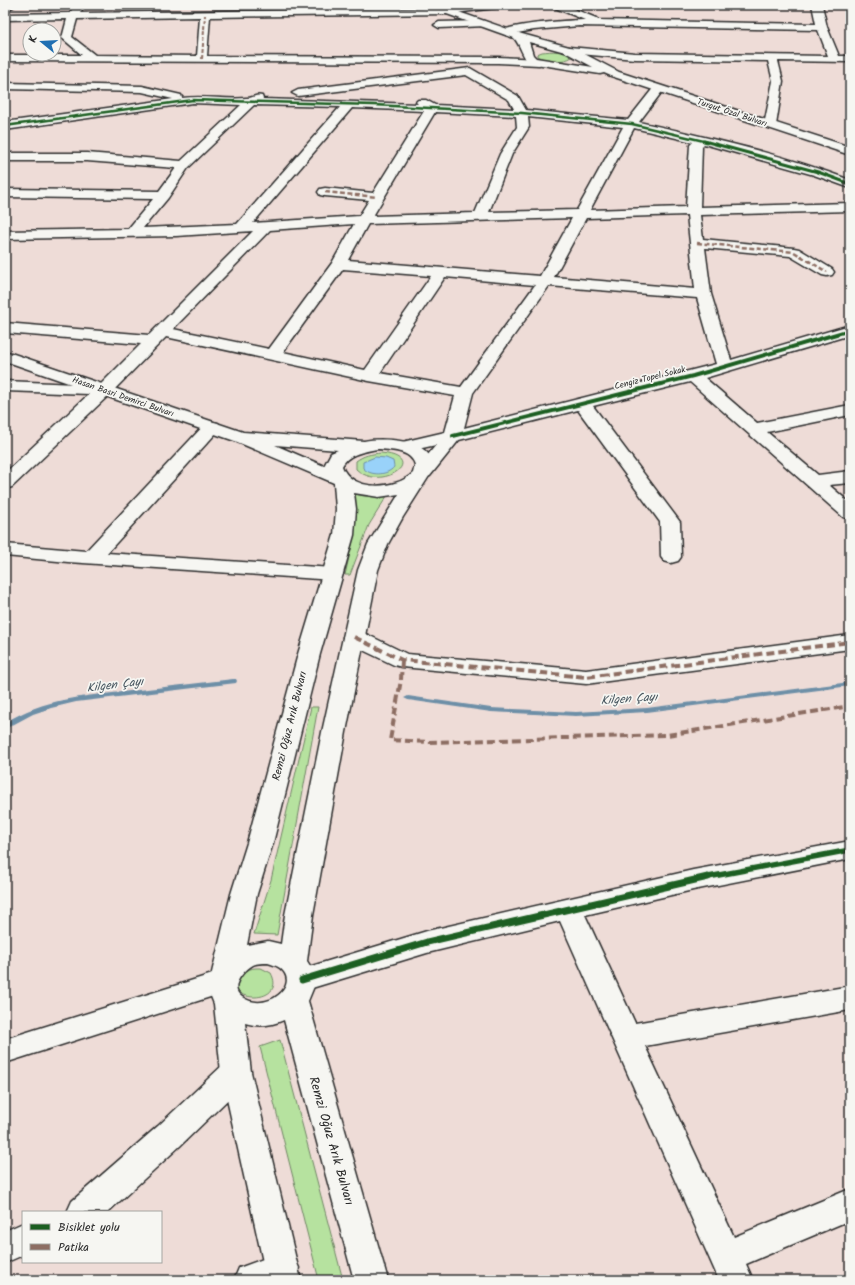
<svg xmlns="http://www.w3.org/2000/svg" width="855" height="1285" font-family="Kalam,sans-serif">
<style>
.green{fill:#b6e29f;stroke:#708665}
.water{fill:#99d2f9;stroke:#6d8fa7}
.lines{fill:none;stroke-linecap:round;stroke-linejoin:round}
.stream{fill:#6d8fa7;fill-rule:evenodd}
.minor-casing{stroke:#2b2b2b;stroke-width:3}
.major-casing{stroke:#2b2b2b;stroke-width:3}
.minor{fill:#f6f6f2;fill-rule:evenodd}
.major{fill:#f6f6f2;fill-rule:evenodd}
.quiet-far2{stroke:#8d6e63;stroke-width:2;stroke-dasharray:4 2;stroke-linecap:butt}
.quiet-far1{stroke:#8d6e63;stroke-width:2.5;stroke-dasharray:5 2.5;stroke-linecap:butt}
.quiet{stroke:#8d6e63;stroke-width:4;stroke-dasharray:8 4;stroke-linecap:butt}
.cycleway-far4-casing{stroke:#f6f6f2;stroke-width:3.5}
.cycleway-far3-casing{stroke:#f6f6f2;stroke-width:4.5}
.cycleway-far2-casing{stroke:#f6f6f2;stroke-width:6}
.cycleway-far1-casing{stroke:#f6f6f2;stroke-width:8}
.cycleway-casing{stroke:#f6f6f2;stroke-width:10}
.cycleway-far4{stroke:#1b5e20;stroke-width:2.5}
.cycleway-far3{stroke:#1b5e20;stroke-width:3}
.cycleway-far2{stroke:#1b5e20;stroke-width:4}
.cycleway-far1{stroke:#1b5e20;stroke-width:5.5}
.cycleway{stroke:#1b5e20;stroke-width:7}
.labels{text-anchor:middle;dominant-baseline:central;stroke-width:3.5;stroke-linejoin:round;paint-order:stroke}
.far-street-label{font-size:9px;fill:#2b2b2b;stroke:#f6f6f2}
.street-label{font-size:11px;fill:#2b2b2b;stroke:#f6f6f2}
.water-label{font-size:12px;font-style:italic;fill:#46555e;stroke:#f6f6f2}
.near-street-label{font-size:13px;fill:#2b2b2b;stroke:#f6f6f2}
</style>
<rect width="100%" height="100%" fill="#eedcd7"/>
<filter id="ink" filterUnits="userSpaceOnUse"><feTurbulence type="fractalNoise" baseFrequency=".025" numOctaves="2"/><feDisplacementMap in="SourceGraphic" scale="8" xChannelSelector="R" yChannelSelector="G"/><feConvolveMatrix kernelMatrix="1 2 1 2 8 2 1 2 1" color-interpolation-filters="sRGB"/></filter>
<g filter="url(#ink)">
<path class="green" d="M542,52C551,51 565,50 572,57C564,63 545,61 537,56V54Z
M381,453C430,458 381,493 356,469V461C364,455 371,454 381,453Z
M350,493L364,496H387L369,525L350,575H345L354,535Z
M311,707H318L277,935L254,934L271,880Z
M255,968H261L271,973C288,1005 224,1003 237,979C241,972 248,969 255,968Z
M280,1040L343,1280H319L260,1047Z"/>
<path class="water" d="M375,457L386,458L393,461L394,467C387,476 370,476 363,468V462Z"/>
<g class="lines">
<path class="stream" d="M233,679H236L237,681L236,683L76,702L51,708L33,714L5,729V723C42,698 88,696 130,691C165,687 199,683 233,679Z
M850,682V686L647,712L576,716L491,712L408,700L404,698L408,696L491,708L576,712L647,708Z"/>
<g class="minor-casing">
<path id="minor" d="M75,5H85L80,13L447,8L472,5H500L495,8L447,14L210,17L207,56L498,57L539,59L544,62L539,65L498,63L5,61V55H82L62,38L67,19L5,20V14L70,13ZM200,17L197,56L95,55L72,37L77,19Z
M551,5H564L596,18L598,20L816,24L812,5H822L827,27L839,56H850V62L778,61L783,81L776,125L774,127H766L764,125L773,81L768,61L635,59L569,53L564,50L569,47L635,53L828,56L818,30L579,26L534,30L506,35L501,32C508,24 572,20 585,20L553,7Z
M483,21L486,22L488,24L486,26L439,28L434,25L439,22Z
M470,68L518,96L526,110L628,120L654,87H662L664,89L639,122C710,138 782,154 850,180V188L814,175L704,144L702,146L700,207L850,203V211L700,215L703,239L794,248L799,249L832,269L834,272L832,275L827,276L822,275L790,256L705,248L711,294L731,360L850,325V335L705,378L757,423L850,405V415L767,432L818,475L850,471V483L829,485L850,503V519L843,517L690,382L593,406L680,522L681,557L678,561L671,563L664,561L661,557L660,522L578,410L459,440L430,476L423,478L416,476L414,472L436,445L404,452L398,451L395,447L398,443L445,432L455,396L369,381L166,337L110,394L12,487L5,489V473L89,394L5,391V381L100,385L141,344L5,333V323L149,335L253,231L176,236L5,239V231L128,229L153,199L5,197V189L159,191L176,168L87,161H5V153H87L181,161L241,105L193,103L5,130V122L173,99L142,92L5,89V83L142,86L181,95L182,98C204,95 225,100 247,98C253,98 256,94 262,96L263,99L418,104L416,102L418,100H426L435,105L514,109L509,100L466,75L298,96L292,93L298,90ZM254,105L340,107L237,224L143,228L168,198L188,168ZM352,108L424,111L373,193L325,188L320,189L318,192L320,195L325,196L369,200L359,216L253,223ZM435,112L516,116L517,127L500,154L475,213L373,216ZM528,117L623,127L577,210L489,212L512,154L529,127ZM634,128L693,142L690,145L686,207L590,210ZM687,215L695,289L554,277L586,218ZM572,218L540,276L348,260L368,224ZM354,224L332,263L269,349L173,329L270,230ZM343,269L431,276L365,370L283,352ZM445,277L535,285L461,387L380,373ZM549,286L697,298L716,364L464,428L473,393Z
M212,422L218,423L221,427L218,431L107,553L333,568L340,570L343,574L340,578L333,580L68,562L5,556V544L86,551L206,423Z
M354,630L362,632L407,654L586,670L850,635V649L586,684L402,667L394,665L346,642L343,637L346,632Z
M850,841V859L693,890L585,915L635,1023L850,986V1010L645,1046L734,1237L850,1189V1220L746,1264L753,1280H719L560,921L427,953L302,991L292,988L288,980L292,972L427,931L693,870Z
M222,971L232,974L236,982L232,990L5,1063V1039Z
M236,1059L247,1063L251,1072L247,1081L180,1146L108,1212H67L72,1201L158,1126L225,1063Z
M23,1223V1255L5,1263V1231Z
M282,1252L294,1257L299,1268L294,1279L234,1280L239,1268Z"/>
</g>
<g class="major-casing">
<path id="major" d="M5,5H16L5,12Z
M414,5H432L450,9L522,34L573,48L619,72L850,147V155L611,76L604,73L600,74L529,63C522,56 521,46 514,38L444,13L416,7ZM529,42L565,52L593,67L536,58L533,55Z
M5,351L243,432L364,441C386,437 441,440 431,473L403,517L388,544L378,570L346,732L313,915L307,961L314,972L315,984L308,1001L388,1280H354L284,1020C271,1026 258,1027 245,1023L251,1072L301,1280H267L221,1072L214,1004L208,989L231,894L247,843L298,654L334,535L336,509L334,483L235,441L5,361ZM275,445L338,450L331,453L324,466ZM377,449C390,450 411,450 415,465L413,473C396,490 351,492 342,466C349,453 364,452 377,449ZM354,493L379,497L399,494L368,544L358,570L322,732L285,915L281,944L268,941L247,945L257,894L273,843L320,654L354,535L356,509ZM268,963C272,964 277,966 280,968C302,985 266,1014 242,997C228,988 243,971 253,965C257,963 263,963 268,963Z"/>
</g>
<use href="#minor" class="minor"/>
<use href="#major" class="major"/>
<path class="quiet-far2" d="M202,59L205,15"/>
<path class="quiet-far1" d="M325,192L377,197
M697,243L794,252L827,272"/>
<path class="quiet" d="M354,637L402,660L586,677L850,642
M402,660L401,680L390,740L429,742L667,735L850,706"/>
<g class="cycleway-far4-casing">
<path id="cycleway-far4" d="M5,126L193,100L374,105L522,113L632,124L708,142"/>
</g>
<g class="cycleway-far3-casing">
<path id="cycleway-far3" d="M704,141L818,172L850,184"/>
</g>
<g class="cycleway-far2-casing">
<path id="cycleway-far2" d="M453,436L693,376L850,330"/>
</g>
<g class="cycleway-far1-casing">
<path id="cycleway-far1" d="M703,878L850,850"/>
</g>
<g class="cycleway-casing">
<path id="cycleway" d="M302,980L427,942L708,877"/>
</g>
<use href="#cycleway-far4" class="cycleway-far4"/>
<use href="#cycleway-far3" class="cycleway-far3"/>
<use href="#cycleway-far2" class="cycleway-far2"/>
<use href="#cycleway-far1" class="cycleway-far1"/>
<use href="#cycleway" class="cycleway"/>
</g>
</g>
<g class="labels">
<g class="far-street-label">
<text transform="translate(732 113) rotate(18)">Turgut Özal Bulvarı</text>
<text transform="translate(650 378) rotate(-14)">Cengiz Topel Sokak</text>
<text transform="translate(123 397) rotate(19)">Hasan Basri Demirci Bulvarı</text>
</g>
<g class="street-label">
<text transform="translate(290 726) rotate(-76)">Remzi Oğuz Arık Bulvarı</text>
</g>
<g class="water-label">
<text transform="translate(115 685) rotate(-7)">Kilgen Çayı</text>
<text transform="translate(629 699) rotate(-4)">Kilgen Çayı</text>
</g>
<g class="near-street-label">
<text transform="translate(331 1141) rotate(74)">Remzi Oğuz Arık Bulvarı</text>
</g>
</g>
<rect width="855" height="1285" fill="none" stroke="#f6f6f2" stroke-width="20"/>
<rect x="10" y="10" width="835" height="1265" fill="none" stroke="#2b2b2b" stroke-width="1.5" filter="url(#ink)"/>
<rect x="22" y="1211" width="140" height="52" fill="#f6f6f2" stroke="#a5a5a2"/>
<rect x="30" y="1224" width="20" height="6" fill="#1b5e20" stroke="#a5a5a2"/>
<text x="58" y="1231" font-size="12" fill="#2b2b2b">Bisiklet yolu</text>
<rect x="30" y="1244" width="20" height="6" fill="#8d6e63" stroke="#a5a5a2"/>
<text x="58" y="1251" font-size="12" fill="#2b2b2b">Patika</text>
<g transform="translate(42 42) rotate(288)"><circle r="19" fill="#f6f6f2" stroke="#a5a5a2"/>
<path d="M0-3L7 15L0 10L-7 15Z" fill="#1f6fb2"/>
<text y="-6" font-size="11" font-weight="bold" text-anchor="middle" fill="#2b2b2b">K</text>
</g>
</svg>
